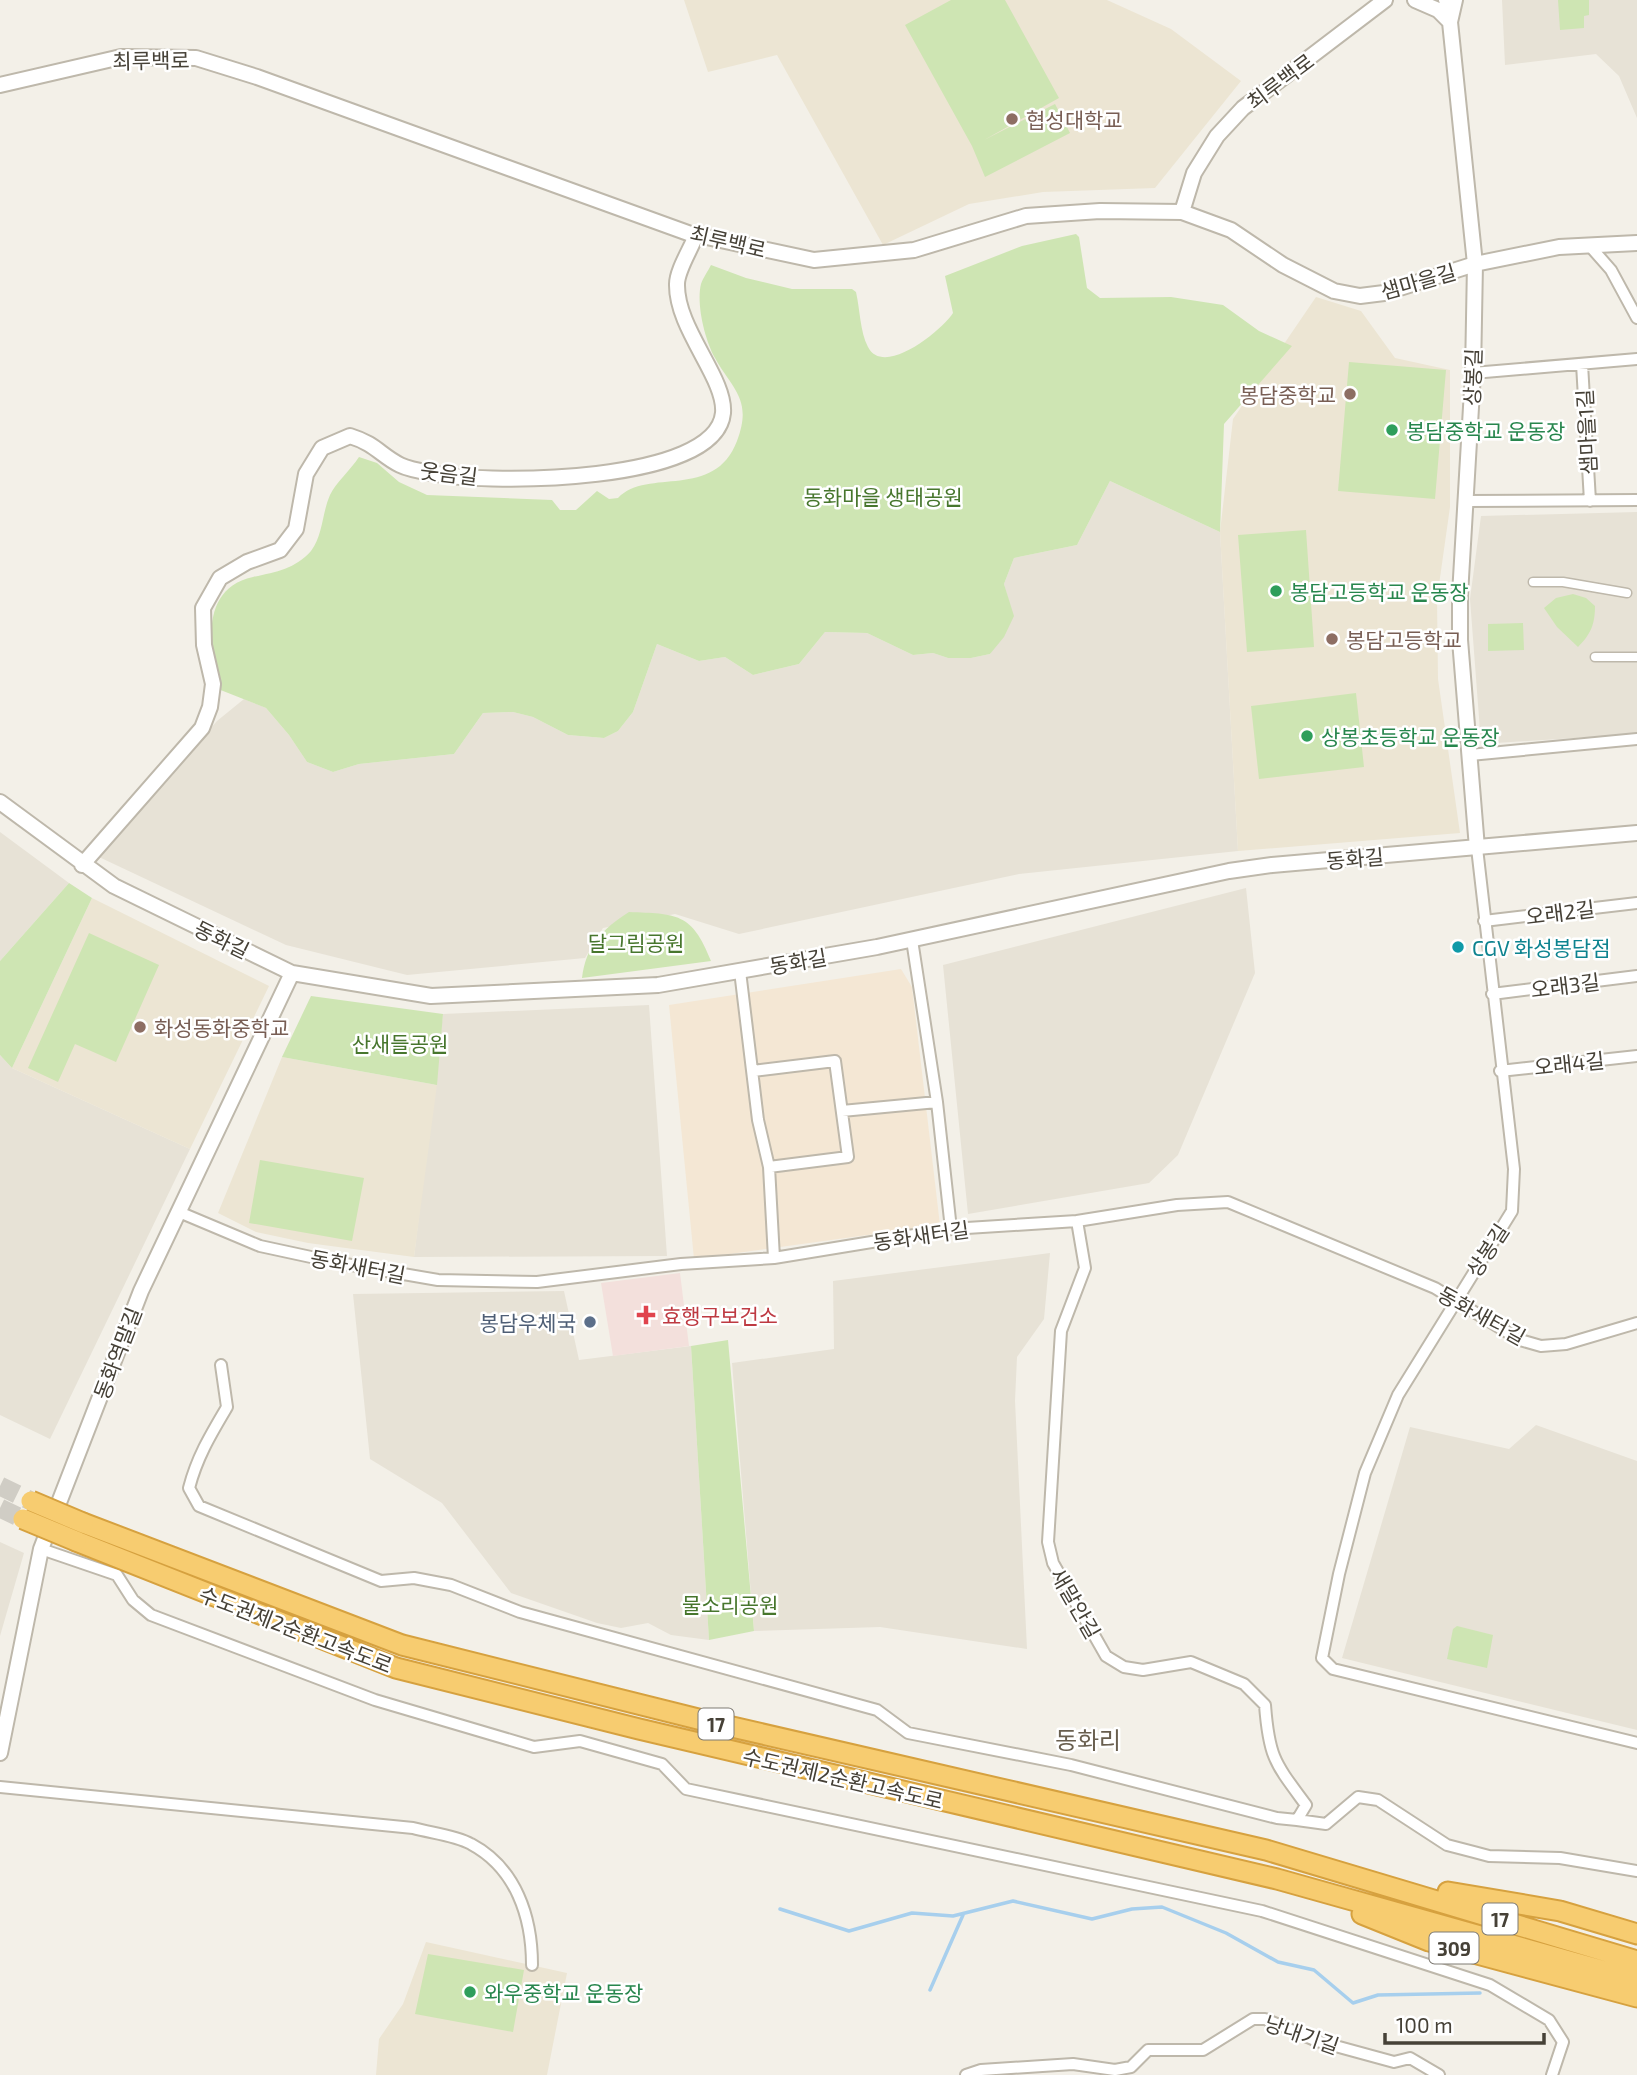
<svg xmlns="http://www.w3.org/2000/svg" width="1637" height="2075" font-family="'Exo 2','Noto Sans KR',sans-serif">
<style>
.residential{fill:#e7e2d6}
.commercial{fill:#f4e7d4}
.education{fill:#ece5d3}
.medical{fill:#f3e0dc}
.green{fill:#cee5b3}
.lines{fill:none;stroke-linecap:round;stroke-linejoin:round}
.stream{stroke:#a7cfed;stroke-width:3.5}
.motorway-tunnel{stroke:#d0cdc5;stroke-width:19;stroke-dasharray:19 10;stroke-linecap:butt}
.pedestrian-casing{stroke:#beb8ab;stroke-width:11}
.minor-casing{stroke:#beb8ab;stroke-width:14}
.tertiary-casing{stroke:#beb8ab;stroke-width:18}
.motorway-casing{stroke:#d6a13f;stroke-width:23}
.pedestrian{stroke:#fff;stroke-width:8}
.minor{stroke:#fff;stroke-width:10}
.tertiary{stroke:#fff;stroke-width:14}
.motorway{stroke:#f7cc70;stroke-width:19}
.motorway-bridge-casing{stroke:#d6a13f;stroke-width:23;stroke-linecap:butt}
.motorway-bridge{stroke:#f7cc70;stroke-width:19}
.education-dot{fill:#8d6e63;stroke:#fff;stroke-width:2.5}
.leisure-dot{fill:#2e9e5b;stroke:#fff;stroke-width:2.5}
.culture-dot{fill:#0f9aa8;stroke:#fff;stroke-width:2.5}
.health-dot{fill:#e0444e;stroke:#fff;stroke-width:2.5}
.service-dot{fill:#5c6f8a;stroke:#fff;stroke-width:2.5}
.labels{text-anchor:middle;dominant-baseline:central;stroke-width:5;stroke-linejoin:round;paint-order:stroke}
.shield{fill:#fff;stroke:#7e7a73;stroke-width:2}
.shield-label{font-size:19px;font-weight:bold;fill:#464137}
.street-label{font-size:21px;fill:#464137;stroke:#fff}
.education-label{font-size:21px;fill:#785e54;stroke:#fff;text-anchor:start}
.leisure-label{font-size:21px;fill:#27864d;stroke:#fff;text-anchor:start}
.park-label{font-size:21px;fill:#47762d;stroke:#fff}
.culture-label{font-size:21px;fill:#0d838f;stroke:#fff;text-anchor:start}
.health-label{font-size:21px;fill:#be3a42;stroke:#fff;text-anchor:start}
.service-label{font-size:21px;fill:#4e5e75;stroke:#fff;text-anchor:end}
.quarter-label{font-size:24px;fill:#695f4f;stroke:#fff}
</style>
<rect width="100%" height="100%" fill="#f3f0e8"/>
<path class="residential" d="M1502,0H1637V118L1619,76L1596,54L1505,65Z
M1110,481L1220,532L1238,851L1019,874L739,934L675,914L603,928L585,958L407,975L286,945L99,857L217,721L244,699L266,708L289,735L307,762L333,772L359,764L454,754L483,713L513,712L533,717L568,735L604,738L618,731L633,712L657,644L699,661L725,657L753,675L799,664L825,632L867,633L913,655L933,653L948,658H971L990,654L1013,616L1004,584L1014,558L1077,545Z
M1637,512V734L1481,744L1470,599L1481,516Z
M0,832L69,883L0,961Z
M1246,888L1255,973L1178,1155L1149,1183L968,1214L943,965Z
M649,1005L667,1256L414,1257L443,1014Z
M0,1055L12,1068L190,1149L50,1439L0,1415Z
M1050,1253L1044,1319L1017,1357L1015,1401L1027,1649L880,1627L754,1631L732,1363L834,1349L833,1281Z
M564,1291L579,1360L691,1346L709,1640L671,1635L648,1623L621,1628L597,1623L511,1593L442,1503L370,1459L353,1294Z
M1536,1425L1637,1461V1730L1342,1658L1410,1427L1509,1449Z
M0,1542L24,1553L0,1636Z"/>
<path class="commercial" d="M901,969L912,987L940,1225L694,1259L669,1005Z"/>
<path class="education" d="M684,0H1107L1171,29L1241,81L1155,188L1043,192L969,204L883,245L777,55L708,72Z
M1316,297L1361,311L1395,358L1450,370V507L1437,599L1438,679L1460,833L1238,851L1220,532L1233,419Z
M92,898L269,986L190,1149L12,1068Z
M282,1057L437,1085L414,1257L308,1243L256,1232L218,1213Z
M426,1942L567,1973L547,2075H376L379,2039L403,2004Z"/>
<path class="medical" d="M680,1273L689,1346L613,1356L601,1283Z"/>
<path class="green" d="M951,0H1005L1059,98L984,140L1055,104L1070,133L985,177L972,146L905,25Z
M1558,0H1589V15L1584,16V28L1560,30Z
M1076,234L1079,237L1087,288L1100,298L1171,297L1223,305L1259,331L1292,346L1224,424L1220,532L1110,481L1077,545L1014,558L1004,584L1014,616L1004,637L990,654L971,658H948L933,653L913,655L867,633L825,632L799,664L753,675L725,657L699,661L657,644L633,712L618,731L604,738L568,735L533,717L513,712L483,713L454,754L359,764L333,772L307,762L289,735L266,708L218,689C210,648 199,589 253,577C276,572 295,569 311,551C323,535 322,513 330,495C335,484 351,469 359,457L377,463L399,482L427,495L552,500L560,510H576L597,491L609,499L618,498C648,467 714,501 737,441C753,399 732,389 715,358C705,340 696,304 701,284C703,278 708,271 711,265L746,278L792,289H852L856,292C860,309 860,332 868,347C884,378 942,330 953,313L945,276L1022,246Z
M1349,362L1446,370L1435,499L1338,491Z
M1306,530L1314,647L1247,652L1238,535Z
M1573,594L1586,598L1595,606C1595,624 1591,634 1578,647L1557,627L1544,608L1556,598Z
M1523,623L1524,650L1488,651V624Z
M1356,693L1364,767L1259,779L1251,706Z
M69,883L92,898L12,1068L0,1055V961Z
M629,912C676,914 692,912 711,961L582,978C586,946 602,929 629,912Z
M89,933L159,965L116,1062L75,1044L58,1082L28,1068Z
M311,996L443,1014L437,1085L282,1057Z
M260,1160L364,1178L352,1241L249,1223Z
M728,1340L754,1631L709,1640L691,1346Z
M1457,1626L1493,1635L1487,1668L1447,1659L1453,1629Z
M428,1954L524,1970L513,2032L415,2014Z"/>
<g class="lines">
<path class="stream" d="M780,1909L849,1931L912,1913L953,1916L1013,1901L1092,1919L1132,1909L1162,1907L1226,1933L1278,1962L1314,1970L1353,2003L1378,1995L1480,1993
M930,1990L963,1915"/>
<path class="motorway-tunnel" d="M0,1486L31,1501
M0,1508L23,1519"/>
<g class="pedestrian-casing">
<path id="pedestrian" d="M1533,582H1563L1627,593
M1595,657H1637"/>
</g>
<g class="minor-casing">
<path id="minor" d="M1444,0L1450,21
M1589,245L1611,270L1637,318
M1582,364L1590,501
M1473,373L1637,359
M1466,501L1637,500
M1470,755L1637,739
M1477,848L1514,1169L1512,1211L1398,1395L1365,1473L1339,1574L1322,1658L1333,1669L1637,1743
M1484,921L1637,903
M912,940L937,1102L951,1229
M740,971L758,1120L769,1167L774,1258
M1492,994L1637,976
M753,1071L835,1061L848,1157L769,1167
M1500,1071L1637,1056
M842,1111L937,1102
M179,1212L260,1246L334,1262L438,1280L537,1282L681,1264L774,1258L951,1229L1077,1221L1177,1205L1228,1202L1435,1288L1520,1340L1541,1346L1566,1344L1637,1323
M1077,1221L1085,1268L1061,1331L1048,1542L1053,1563L1106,1656L1124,1667L1143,1670L1191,1662L1244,1684L1265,1705C1269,1758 1275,1763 1306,1805L1297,1820L1326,1824L1358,1797L1378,1800L1447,1845L1474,1852L1489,1856L1560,1858L1637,1871
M221,1365L227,1407C211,1434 197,1457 189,1488L199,1506L381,1581L414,1578L451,1585L520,1612L877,1710L908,1733L1071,1765L1277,1818L1297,1820
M41,1549L117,1575L133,1600L151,1615L375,1700L534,1747L580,1741L662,1764L686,1789L1262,1911L1490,1985L1549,2020L1563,2042L1552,2075
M0,1787L413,1828C431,1833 455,1835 471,1844C516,1868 532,1917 532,1965
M966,2075L981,2070L1073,2064L1115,2070L1131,2067L1148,2050H1203L1253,2019H1265L1317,2041L1394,2062L1410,2058L1439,2075"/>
</g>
<g class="tertiary-casing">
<path id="tertiary" d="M1415,0L1438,10L1450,22
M1455,0L1450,22L1475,264L1473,373L1460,595V640L1477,848
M0,85L121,57L196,58L257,77L688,233L814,260L914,250L1026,216L1100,211L1182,212L1231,230L1283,265L1334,291L1360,296L1384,293L1475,264L1559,247L1637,243
M1182,212L1194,173L1217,136L1243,108L1385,0
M0,802L114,886L292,973L431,996L658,985L877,947L1229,871L1272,865L1637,833
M82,865L202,728L210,707L213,684L204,645L203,608L220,578L247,562L280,550L296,529L306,474L322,448L350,436C376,444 380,455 400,465C410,470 426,472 437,474C489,484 716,484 723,413C726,378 676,329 677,284C677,270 691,249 696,235
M0,1753L41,1549L141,1291L292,973"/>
</g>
<g class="motorway-casing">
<path id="motorway" d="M83,1523L402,1645L706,1721L1266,1850L1637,1961
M76,1541L396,1668L639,1729L1277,1879L1637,1980
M1448,1892L1560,1911L1637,1934
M1362,1914L1429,1941L1637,1997"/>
</g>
<use href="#pedestrian" class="pedestrian"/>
<use href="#minor" class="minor"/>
<use href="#tertiary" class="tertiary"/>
<use href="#motorway" class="motorway"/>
<g class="motorway-bridge-casing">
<path id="motorway-bridge" d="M31,1501L83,1523
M23,1519L76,1541"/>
</g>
<use href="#motorway-bridge" class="motorway-bridge"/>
</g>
<g class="education-dot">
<circle cx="1012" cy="119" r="7"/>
<circle cx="1350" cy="394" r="7"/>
<circle cx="1332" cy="639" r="7"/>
<circle cx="140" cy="1027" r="7"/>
</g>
<g class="leisure-dot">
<circle cx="1392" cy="430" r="7"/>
<circle cx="1276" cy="591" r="7"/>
<circle cx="1307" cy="736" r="7"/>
<circle cx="470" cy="1992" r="7"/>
</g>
<circle class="culture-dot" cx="1458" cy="947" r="7"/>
<path class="health-dot" d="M642.5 1304.5h7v7h7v7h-7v7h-7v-7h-7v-7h7z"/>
<circle class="service-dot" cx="590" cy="1322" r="7"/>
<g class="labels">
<g class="shield">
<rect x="698.5" y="1708.5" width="35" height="31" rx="5"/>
<rect x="1482.5" y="1903.5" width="35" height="31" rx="5"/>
<rect x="1429.5" y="1932.5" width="49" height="31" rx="5"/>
</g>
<g class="shield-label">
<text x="716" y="1724">17</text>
<text x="1500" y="1919">17</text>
<text x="1454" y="1948">309</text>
</g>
<g class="street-label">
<text transform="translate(151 60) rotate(-1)">최루백로</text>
<text transform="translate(1280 81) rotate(-37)">최루백로</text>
<text transform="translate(728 241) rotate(13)">최루백로</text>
<text transform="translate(1418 281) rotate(-16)">샘마을길</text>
<text transform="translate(1472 377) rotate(-88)">상봉길</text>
<text transform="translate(1586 432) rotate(-93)">샘마을1길</text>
<text transform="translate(449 473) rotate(7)">웃음길</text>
<text transform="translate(1355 858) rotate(-5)">동화길</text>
<text transform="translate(1560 912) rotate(-7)">오래2길</text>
<text transform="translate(222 939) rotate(26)">동화길</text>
<text transform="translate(798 961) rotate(-10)">동화길</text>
<text transform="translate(1565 985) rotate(-7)">오래3길</text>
<text transform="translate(1569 1063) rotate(-6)">오래4길</text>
<text transform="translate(921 1235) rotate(-8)">동화새터길</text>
<text transform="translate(1487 1250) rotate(-57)">상봉길</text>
<text transform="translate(358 1266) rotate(11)">동화새터길</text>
<text transform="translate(1482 1315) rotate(29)">동화새터길</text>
<text transform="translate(117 1353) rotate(-69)">동화역말길</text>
<text transform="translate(1076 1603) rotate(60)">새말안길</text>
<text transform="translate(296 1629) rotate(21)">수도권제2순환고속도로</text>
<text transform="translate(843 1778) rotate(13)">수도권제2순환고속도로</text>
<text transform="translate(1302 2034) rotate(19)">낭내기길</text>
</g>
<g class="education-label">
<text x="1026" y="119">협성대학교</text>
<text x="1336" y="394" text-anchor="end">봉담중학교</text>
<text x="1346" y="639">봉담고등학교</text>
<text x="154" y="1027">화성동화중학교</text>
</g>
<g class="leisure-label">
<text x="1406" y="430">봉담중학교 운동장</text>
<text x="1290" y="591">봉담고등학교 운동장</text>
<text x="1321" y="736">상봉초등학교 운동장</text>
<text x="484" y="1992">와우중학교 운동장</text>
</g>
<g class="park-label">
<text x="883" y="496">동화마을 생태공원</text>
<text x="636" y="942">달그림공원</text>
<text x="400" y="1043">산새들공원</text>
<text x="730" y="1604">물소리공원</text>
</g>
<g class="culture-label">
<text x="1472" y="947">CGV 화성봉담점</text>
</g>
<g class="health-label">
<text x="662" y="1315">효행구보건소</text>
</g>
<g class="service-label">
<text x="576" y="1322">봉담우체국</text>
</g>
<g class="quarter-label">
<text x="1088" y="1739">동화리</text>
</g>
</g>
<path d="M1385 2033v10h159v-10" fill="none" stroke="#464137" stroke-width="3.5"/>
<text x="1396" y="2033" font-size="21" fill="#464137" stroke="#ffffff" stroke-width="5" paint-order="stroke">100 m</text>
</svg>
